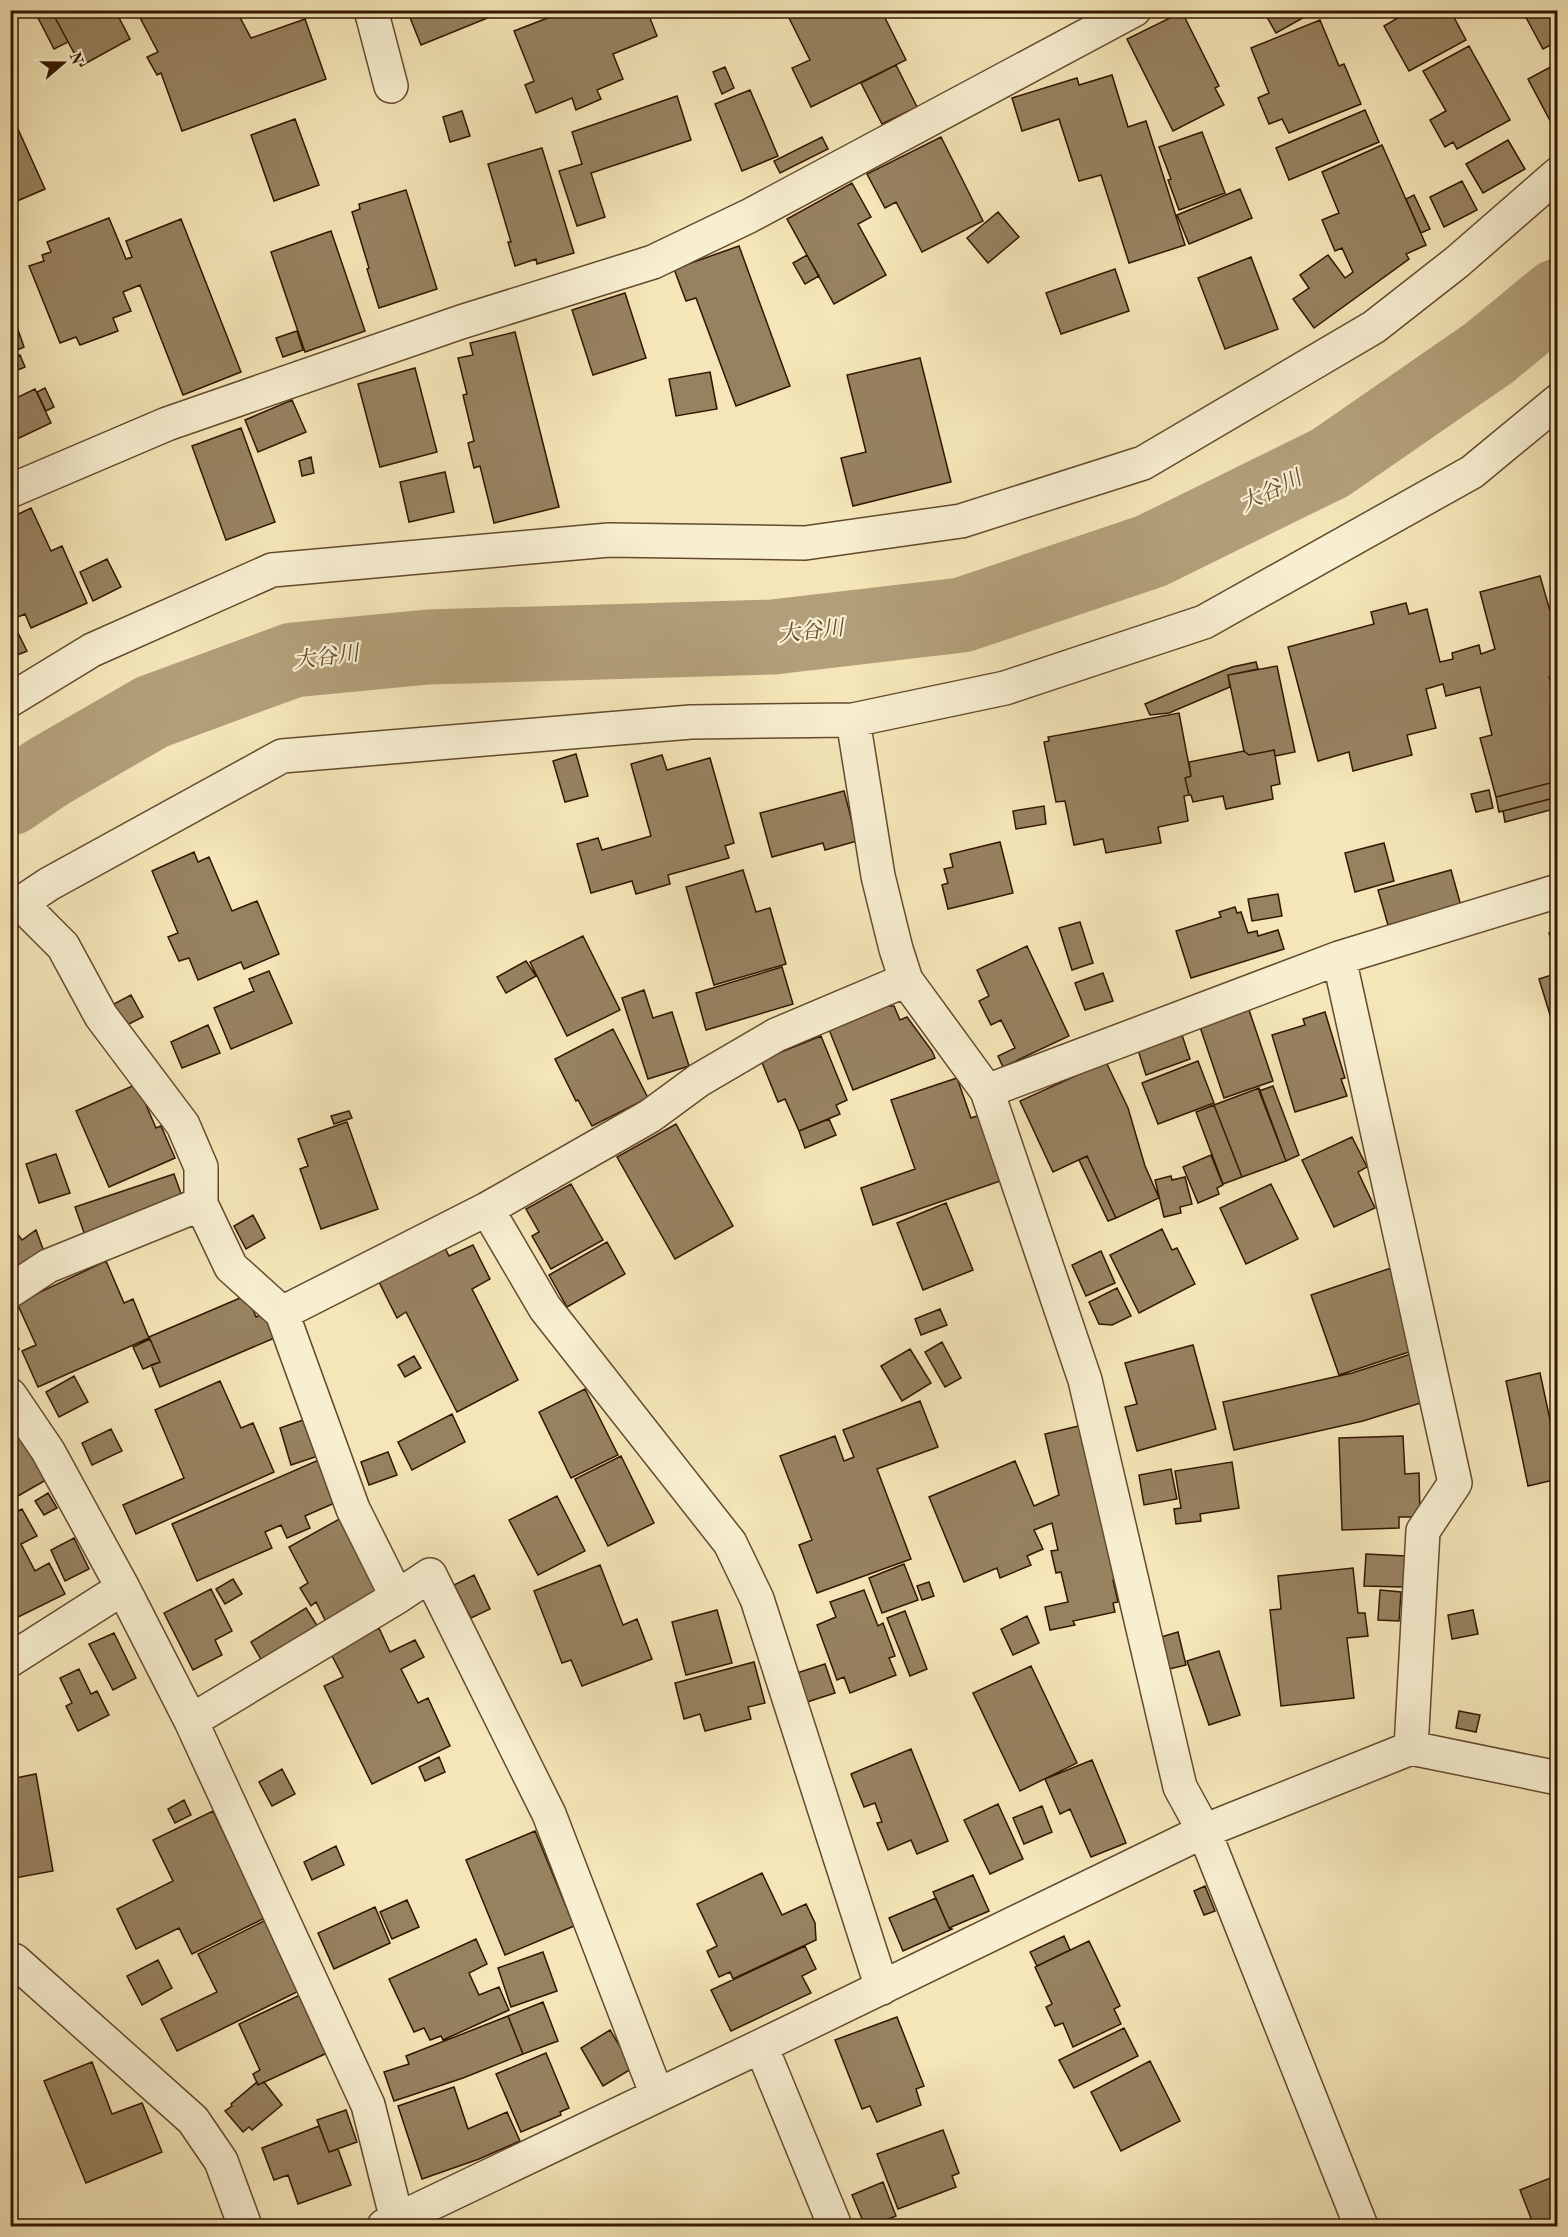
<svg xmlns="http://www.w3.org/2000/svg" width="1568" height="2237" font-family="'Old Standard TT','Noto Serif JP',serif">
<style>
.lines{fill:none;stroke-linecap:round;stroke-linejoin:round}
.river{stroke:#b29f79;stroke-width:75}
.building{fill:#978260;stroke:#331600;stroke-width:1.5}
.minor-casing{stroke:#634a2e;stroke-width:36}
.minor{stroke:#f8efd1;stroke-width:33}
.labels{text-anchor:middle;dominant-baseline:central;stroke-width:4.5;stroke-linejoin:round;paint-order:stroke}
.water-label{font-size:22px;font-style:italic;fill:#664d30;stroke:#f8efd1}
</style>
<rect width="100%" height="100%" fill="#f4e6b8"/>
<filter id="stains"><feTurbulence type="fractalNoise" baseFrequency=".00333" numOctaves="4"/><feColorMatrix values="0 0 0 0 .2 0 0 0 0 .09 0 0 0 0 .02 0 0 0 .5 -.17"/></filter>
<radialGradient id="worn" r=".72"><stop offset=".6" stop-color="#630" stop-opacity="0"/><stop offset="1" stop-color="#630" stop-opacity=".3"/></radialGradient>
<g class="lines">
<path class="river" d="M10,798L48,772L152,712L293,660L428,647L773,637L962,615L1151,551L1330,463L1489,353L1558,296"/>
</g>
<path class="building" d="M34,10H51L68,42L54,49Z
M51,10H115L130,39L81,66Z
M136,10H236L251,38L305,19L326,79L182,131L161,73L157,75L147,57L158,52Z
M407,10H507L421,45Z
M562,10H656L648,13L657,36L613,54L623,79L597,90L601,99L576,110L572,98L536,113L525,85L534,81L514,31L563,12Z
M785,10H881L906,60L811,107L792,68L810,60Z
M1263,10H1314L1315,11L1276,33Z
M1411,10H1450L1466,40L1409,71L1384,26Z
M1522,10H1558V41L1543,49Z
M1182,12L1219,86L1215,88L1224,105L1173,131L1127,39Z
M1320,20L1339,66L1344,64L1361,104L1289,133L1282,119L1269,124L1258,98L1269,93L1251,48Z
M1469,46L1510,120L1457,149L1453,142L1445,147L1430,120L1446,111L1423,71Z
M1558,63V128L1555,130L1528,79Z
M896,65L917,107L882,124L861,83Z
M725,67L734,88L722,94L713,72Z
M1112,75L1128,127L1146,121L1185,245L1129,263L1101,175L1079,181L1059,119L1022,131L1012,98L1077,78L1079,85Z
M750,90L778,156L742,171L715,104Z
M677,96L691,140L591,173L605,217L577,226L559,171L582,164L572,132Z
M1365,110L1379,142L1289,180L1276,148Z
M462,111L470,136L450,142L443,117Z
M13,118L45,189L10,204V119Z
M295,119L319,185L274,201L251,135Z
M1202,132L1225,193L1179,210L1168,180L1171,179L1159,147Z
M822,137L828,149L780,173L774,161Z
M941,137L983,221L922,252L896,202L885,208L867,174Z
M1508,140L1525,169L1483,193L1466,164Z
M1382,145L1426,245L1406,254L1409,259L1314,328L1293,299L1309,288L1300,275L1328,255L1345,278L1353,272L1342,248L1335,251L1322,220L1339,213L1322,172Z
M542,148L574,253L537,264L536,259L515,266L508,242H511L488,164Z
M1462,181L1477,210L1444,227L1430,197Z
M852,183L871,217L858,224L886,275L834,304L787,219Z
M1240,189L1252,218L1189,244L1177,215Z
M406,190L437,289L379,308L367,269L369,268L352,212L360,209L359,204Z
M1414,195L1430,229L1421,233L1406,199Z
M998,212L1019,237L988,263L967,238Z
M109,218L126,259L132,257L126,241L181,219L241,372L183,395L140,285L123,292L131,311L113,318L118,331L80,345L76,337L60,343L29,266L44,261L42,255L51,252L47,242Z
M331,231L365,331L305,352L271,252Z
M739,246L790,386L736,406L696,298L686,301L674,269Z
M807,255L819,276L805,284L793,263Z
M1251,257L1278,329L1225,349L1198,278Z
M1115,269L1129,311L1061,334L1046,293Z
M625,293L646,358L593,375L572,310Z
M16,324L24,347L10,353V326Z
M297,331L303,350L283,357L276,338Z
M515,332L559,507L494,523L480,466L474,468L468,443L474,441L463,395L467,394L458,358L473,355L470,343Z
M20,355L25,367L13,372L10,359Z
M920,358L951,482L853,506L841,458L866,452L847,375Z
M415,368L437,452L380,467L358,384Z
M710,372L717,409L676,416L669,379Z
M45,388L54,407L46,411L37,392Z
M35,389L51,423L17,439L10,427V401Z
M292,400L306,432L258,452L245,420Z
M241,428L275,522L226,540L192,446Z
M311,457L314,473L302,476L299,461Z
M445,472L454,512L409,522L400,482Z
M31,508L51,551L62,546L87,603L31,628L25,614L18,617L10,600V518Z
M107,559L121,587L93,601L80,572Z
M1540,576L1558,639V675L1549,677L1552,686L1558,685V781L1496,797L1480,738L1492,735L1480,687L1446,696L1443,684L1426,689L1436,728L1407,735L1412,755L1353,771L1349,752L1318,761L1288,647L1374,624L1371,612L1406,603L1409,614L1427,609L1440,662L1453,659L1452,653L1479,645L1481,654L1495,649L1480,592Z
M10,617L27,651L10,658Z
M1256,662L1258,669L1228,675L1230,687L1169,713L1150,715L1145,704L1232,667Z
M1277,666L1295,752L1275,756L1274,750L1249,755L1244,751L1228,675Z
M1179,713L1191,776L1185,778L1189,795L1184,796L1188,821L1158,827L1161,843L1106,853L1103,839L1074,845L1065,801L1056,802L1044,742L1049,741L1048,737Z
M1274,750L1280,784L1271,786L1273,799L1226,809L1223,796L1193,802L1191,795H1189L1185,778L1191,776L1189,762L1244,751L1249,755Z
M576,754L588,796L565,802L553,761Z
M662,755L667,770L710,758L734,843L725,846L729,858L668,875L670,884L636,894L632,881L591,893L577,844L598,838L602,850L651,836L631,764Z
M1558,781V797L1499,812L1496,797Z
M1489,790L1493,808L1476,812L1471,794Z
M844,791L857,841L825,850L823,843L772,857L760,813Z
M1558,797V808L1505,822L1503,811Z
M1044,806L1046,824L1016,829L1013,811Z
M1000,842L1013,893L948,909L942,885L948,883L944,869L953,867L950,854Z
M1384,843L1394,881L1355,892L1345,853Z
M194,852L198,862L209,857L232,911L257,901L279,954L244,969L241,962L198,980L189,958L179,961L168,937L178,933L152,871Z
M743,870L756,912L770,908L786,964L714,985L686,887Z
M1451,870L1461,906L1388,925L1378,890Z
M1278,894L1282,916L1252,921L1248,899Z
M1235,907L1237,913L1241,912L1248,933L1257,931L1258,936L1278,930L1284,949L1191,978L1176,931L1221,917L1219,912Z
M1080,922L1093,963L1072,970L1059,928Z
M1558,931V961L1549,933Z
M583,936L620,1010L567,1036L530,962Z
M1027,946L1069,1036L1003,1067L998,1056L1015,1048L1001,1020L991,1025L979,1001L989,996L977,970Z
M526,961L536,976L506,993L497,977Z
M782,967L793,1004L706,1030L696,993Z
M269,971L292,1023L231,1049L214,1008L254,991L249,979Z
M1103,973L1113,1001L1085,1010L1075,983Z
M1558,973V1016L1551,1018L1539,979Z
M644,990L653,1018L672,1012L689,1066L648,1079L622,998Z
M131,995L143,1017L121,1028L110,1006Z
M883,1006H894L900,1020L907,1017L932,1051L935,1058L853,1090L828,1027Z
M1248,1007L1273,1081L1224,1098L1199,1024Z
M1325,1012L1345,1078L1341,1079L1347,1096L1295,1112L1272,1035L1305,1025L1303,1019Z
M208,1025L220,1053L182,1068L171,1042Z
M613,1029L648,1098L592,1126L578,1100L576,1101L555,1059Z
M1180,1029L1190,1059L1146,1075L1136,1044Z
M821,1036L847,1100L836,1105L840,1114L799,1131L785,1099L778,1102L761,1060Z
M1198,1061L1214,1103L1158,1124L1142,1083Z
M1106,1062L1128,1108L1145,1166L1159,1198L1116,1218L1087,1156L1053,1172L1020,1101Z
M957,1078L971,1118L983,1114L1006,1179L873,1225L861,1188L915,1169L891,1100Z
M137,1084L156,1128L161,1126L175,1158L109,1187L76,1111Z
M1273,1086L1299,1155L1286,1161L1259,1091Z
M1259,1088L1286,1161L1242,1177L1214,1105Z
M1214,1105L1242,1177L1223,1184L1196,1112Z
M349,1111L352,1118L334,1124L331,1116Z
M829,1119L836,1135L805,1148L799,1131Z
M347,1122L378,1209L321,1229L300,1169L308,1166L298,1139Z
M676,1124L733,1226L675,1259L617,1157Z
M1352,1137L1367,1167L1358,1172L1375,1208L1334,1227L1302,1160Z
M56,1154L70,1193L39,1203L26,1164Z
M1211,1155L1223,1185L1217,1188L1219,1194L1198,1203L1183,1167Z
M1087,1156L1116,1218L1108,1221L1079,1160Z
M174,1174L185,1205L87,1241L75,1207Z
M1171,1176L1172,1180L1185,1177L1192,1204L1180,1207L1181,1213L1164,1217L1155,1180Z
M10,1182L18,1192L10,1197Z
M571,1184L603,1240L551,1269L532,1236L539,1232L526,1209Z
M1271,1184L1298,1239L1246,1264L1220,1208Z
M946,1203L973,1270L923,1290L897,1223Z
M253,1215L265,1238L246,1249L234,1226Z
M10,1224L22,1240L36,1230L47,1260L10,1279Z
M1162,1229L1172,1250L1177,1248L1195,1284L1139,1313L1110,1255Z
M607,1242L625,1274L567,1307L549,1275Z
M473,1245L490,1279L472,1289L518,1380L457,1412L406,1312L397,1318L378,1280L444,1246L449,1256Z
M1101,1251L1115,1283L1086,1296L1072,1265Z
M106,1261L124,1303L133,1299L149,1338L38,1387L22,1351L36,1345L17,1303Z
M1394,1267L1421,1348L1339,1375L1311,1295Z
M1117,1288L1131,1316L1112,1325L1099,1324L1089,1302Z
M247,1295L256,1317L269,1311L279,1336L160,1387L151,1365L160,1362L149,1337Z
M940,1309L947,1325L921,1335L915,1319Z
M10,1336L19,1349L11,1354L10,1353Z
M150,1339L160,1362L143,1369L133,1347Z
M942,1342L961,1378L945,1387L925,1352Z
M1193,1345L1216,1429L1137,1451L1125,1407L1137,1404L1125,1363Z
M910,1349L931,1383L902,1401L881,1366Z
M1411,1354L1427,1401L1363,1421L1234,1450L1223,1402L1352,1373Z
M414,1356L421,1368L405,1377L398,1365Z
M1540,1373L1558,1457V1479L1528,1486L1506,1381Z
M74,1376L88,1402L59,1417L46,1392Z
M220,1381L241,1428L253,1423L274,1472L136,1534L123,1505L184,1478L155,1410Z
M585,1389L618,1455L571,1478L539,1412Z
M920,1401L938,1447L877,1469L911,1559L817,1593L799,1545L812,1540L780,1456L835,1436L844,1461L854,1457L843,1430Z
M452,1414L465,1442L412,1470L398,1442Z
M309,1418L321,1455L291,1465L280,1428Z
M10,1420L46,1480L11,1500L10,1499Z
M1087,1424L1123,1578L1113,1580L1118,1602L1113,1603L1115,1612L1073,1621L1075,1625L1050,1630L1045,1607L1068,1602L1061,1572L1056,1573L1051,1551L1058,1550L1052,1523L1034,1530L1043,1549L1027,1556L1031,1565L1000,1578L997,1568L964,1582L929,1497L1015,1461L1034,1506L1059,1495L1045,1434Z
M111,1429L122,1451L92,1465L82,1443Z
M1403,1436L1405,1474L1419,1473L1420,1517H1399V1528L1342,1530L1339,1438Z
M388,1452L397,1475L369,1485L361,1462Z
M621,1456L654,1523L608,1546L575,1479Z
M321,1459L339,1501L305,1516L310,1528L287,1538L281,1525L265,1532L272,1548L197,1581L172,1524Z
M1232,1462L1239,1508L1200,1514L1201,1521L1176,1524L1174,1509L1181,1508L1175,1471Z
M1171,1469L1177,1499L1144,1505L1139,1475Z
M48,1493L57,1508L44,1515L35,1501Z
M557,1496L585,1551L538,1575L509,1520Z
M22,1509L37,1536L21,1544L35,1571L49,1563L65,1594L10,1621V1515Z
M343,1517L384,1592L327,1624L316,1602L311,1606L300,1588L308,1583L289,1547Z
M74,1538L89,1569L65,1581L51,1550Z
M1366,1554L1405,1556L1403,1587L1364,1586Z
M904,1564L918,1600L882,1613L869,1578Z
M600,1565L623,1625L637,1619L652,1659L582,1686L571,1660L562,1663L534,1591Z
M1353,1568L1358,1613H1365L1368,1636L1347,1638L1354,1698L1281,1706L1270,1610L1281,1609L1278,1576Z
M474,1575L490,1609L471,1618L454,1585Z
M233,1579L242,1594L225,1604L216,1589Z
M929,1582L934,1596L922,1600L917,1586Z
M211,1589L232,1631L215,1640L222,1655L193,1670L164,1613Z
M864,1590L878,1626L883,1623L895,1656L889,1658L896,1675L850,1693L844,1677L837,1680L817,1625L836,1617L830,1602Z
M1380,1590L1401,1592L1399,1621L1378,1620Z
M306,1608L323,1635L266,1668L251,1642Z
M717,1610L732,1663L686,1675L672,1622Z
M1473,1610L1478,1634L1452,1639L1448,1615Z
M905,1611L927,1669L910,1676L887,1618Z
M1027,1616L1039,1643L1013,1655L1001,1629Z
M379,1628L390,1652L415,1640L424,1657L401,1669L418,1703L428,1698L450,1746L372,1784L324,1686L343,1677L330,1652Z
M1178,1632L1186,1665L1169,1669L1161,1637Z
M114,1633L136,1678L113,1690L89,1644Z
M1219,1651L1240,1715L1209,1725L1187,1661Z
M754,1662L765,1703L748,1707L751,1719L705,1731L700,1714L684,1719L675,1683Z
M825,1664L835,1693L807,1702L797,1673Z
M1031,1666L1077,1763L1020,1791L973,1693Z
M79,1669L91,1694L97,1691L109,1715L78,1731L66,1706L72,1703L60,1678Z
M1459,1711L1480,1715L1476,1732L1456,1728Z
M911,1749L948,1841L917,1854L911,1840L888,1850L877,1823L882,1822L875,1803L864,1807L851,1774Z
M439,1757L445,1772L425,1781L419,1767Z
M1092,1760L1126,1843L1091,1857L1070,1809L1060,1814L1045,1779Z
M282,1769L295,1794L272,1806L259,1782Z
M36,1774L53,1871L15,1878L10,1851V1779Z
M184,1800L191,1815L175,1823L168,1809Z
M998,1804L1023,1859L990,1874L964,1820Z
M1042,1806L1052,1832L1024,1844L1013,1818Z
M213,1811L265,1918L192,1954L179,1928L136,1949L117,1909L173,1881L153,1840Z
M535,1831L574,1926L505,1955L466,1860Z
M336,1846L344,1865L312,1880L304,1862Z
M762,1873L782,1915L806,1904L815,1923L816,1940L733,1979L730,1972L719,1977L707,1951L717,1946L697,1904Z
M973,1875L989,1911L949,1928L933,1892Z
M1205,1886L1215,1911L1204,1915L1194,1891Z
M936,1898L949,1928L952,1929L903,1951L889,1918Z
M407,1900L419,1927L392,1939L380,1912Z
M375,1907L390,1943L334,1969L318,1933Z
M266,1920L301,1990L177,2051L161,2019L217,1992L198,1954Z
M1064,1936L1070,1950L1037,1966L1030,1952Z
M476,1939L487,1964L469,1973L479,1995L499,1987L509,2010L443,2040L441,2036L430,2040L424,2028L414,2032L389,1979Z
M1089,1941L1120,2006L1114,2009L1121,2024L1073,2047L1063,2023L1055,2026L1046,2007L1052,2004L1035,1967Z
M805,1946L816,1969L802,1976L811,1993L731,2031L711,1990Z
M543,1952L557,1991L511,2007L498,1968Z
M158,1960L172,1988L142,2005L127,1976Z
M302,1994L327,2053L258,2085L253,2074L260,2070L239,2024Z
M543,2002L558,2041L523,2054L508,2016Z
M508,2016L523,2054L463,2078L394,2101L384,2072L409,2064L406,2056Z
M897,2017L924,2086L916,2089L921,2105L877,2122L870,2106L862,2109L835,2040Z
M1124,2028L1138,2056L1074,2088L1059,2060Z
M610,2030L633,2068L603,2086L581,2048Z
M546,2053L569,2108L560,2112L561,2115L521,2132L496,2074Z
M1150,2061L1180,2121L1121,2151L1091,2092Z
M92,2062L112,2114L142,2103L162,2152L86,2183L44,2081Z
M257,2082L258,2085L264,2082L282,2105L252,2130L249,2127L243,2132L225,2111L232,2106L231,2104Z
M454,2087L468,2129L507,2112L520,2141L479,2159L422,2179L398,2106Z
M346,2110L357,2142L329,2152L317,2120Z
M319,2126L329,2152L338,2149L351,2185L298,2204L288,2175L274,2180L262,2148Z
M943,2130L959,2173L952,2176L956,2187L898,2209L877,2154Z
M1558,2175V2226H1534L1520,2190Z
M883,2182L896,2216L871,2226H865L852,2195Z"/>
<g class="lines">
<g class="minor-casing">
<path id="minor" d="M371,10L391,86
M10,491L167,424L461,322L653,262L749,216L1134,10
M10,700L92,650L272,570L609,540L805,543L961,521L1143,463L1374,327L1457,262L1558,174
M853,720L878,876L896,949L906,980L987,1091L1085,1380L1180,1787L1204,1831L1361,2226
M20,903L63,946L101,1016L183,1125L201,1167V1204L231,1267L282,1313L487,1209L650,1116L699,1080L776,1035L906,980
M10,910L49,884L282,756L691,722L853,720L1005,688L1204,622L1472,472L1558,401
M1339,958L1455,1483L1423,1531L1411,1748
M987,1091L1339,958L1558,891
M487,1209L545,1308L730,1543L757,1599L882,1988
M10,1291L48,1266L201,1204
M282,1313L353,1509L397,1597L430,1575L549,1814L657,2095
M10,1395L48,1451L123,1588L191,1721L368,2105L397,2220
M10,1660L123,1588
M191,1721L397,1597
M10,1963L15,1961L193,2120L221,2161L245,2226
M761,2046L835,2226
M384,2226L761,2046L1204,1831L1411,1748L1558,1778"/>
</g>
<use href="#minor" class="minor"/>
</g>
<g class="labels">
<g class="water-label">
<text transform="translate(1271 492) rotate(-26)">大谷川</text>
<text transform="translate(811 632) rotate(-6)">大谷川</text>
<text transform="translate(326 658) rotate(-7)">大谷川</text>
</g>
</g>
<rect width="1568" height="2237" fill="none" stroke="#f4e6b8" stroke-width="36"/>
<rect x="12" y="12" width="1544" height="2213" fill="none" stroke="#331600" stroke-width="3"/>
<rect x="18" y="18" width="1532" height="2201" fill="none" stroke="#331600" stroke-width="1.5"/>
<g transform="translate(63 63) rotate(70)" stroke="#f8efd1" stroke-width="4.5" paint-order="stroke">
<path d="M0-4.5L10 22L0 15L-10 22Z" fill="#331600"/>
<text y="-9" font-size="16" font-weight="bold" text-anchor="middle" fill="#331600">N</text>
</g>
<rect width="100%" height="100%" filter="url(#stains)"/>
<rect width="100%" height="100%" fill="url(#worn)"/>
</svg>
